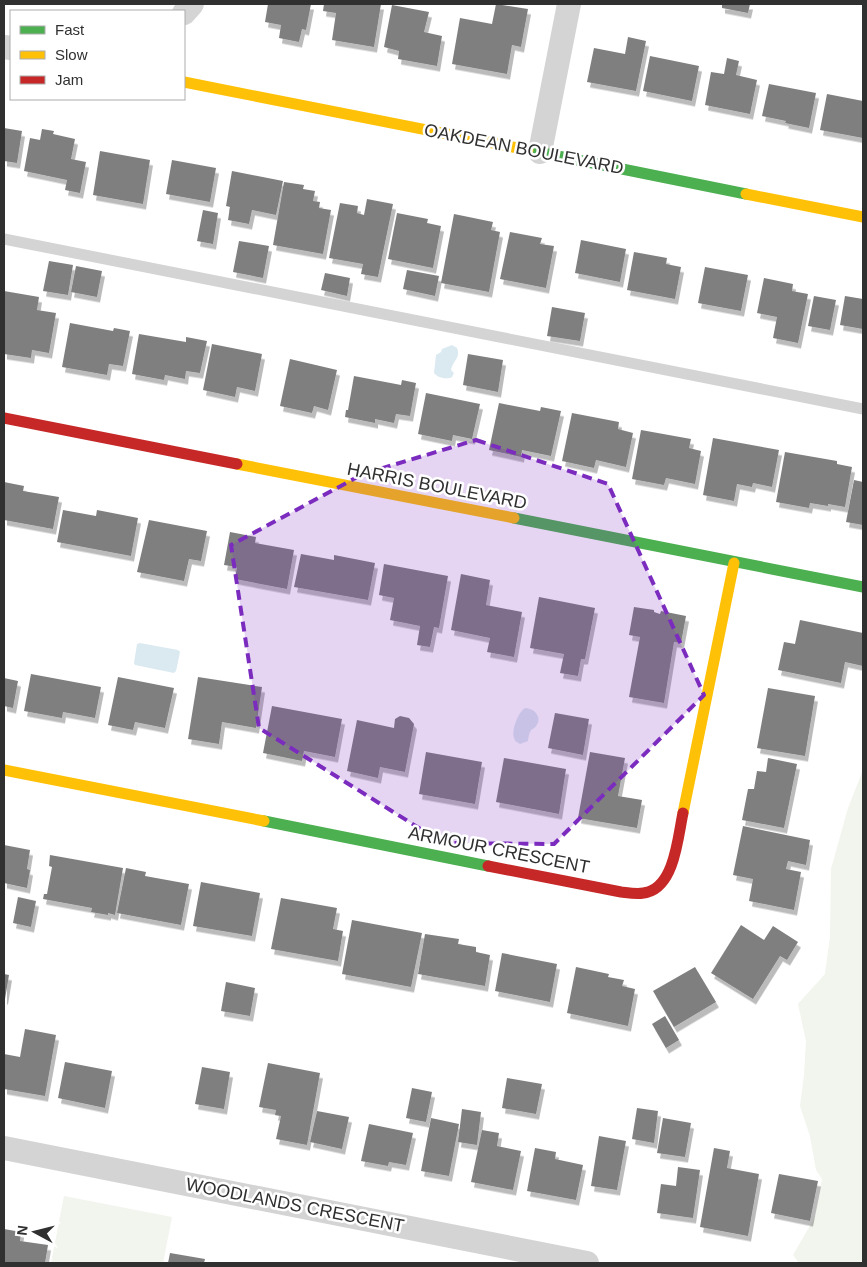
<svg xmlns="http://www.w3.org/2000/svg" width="867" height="1267" font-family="Helvetica,sans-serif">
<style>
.green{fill:#f1f5ed}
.water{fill:#dbe9f1}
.building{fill:#7f7f7f;filter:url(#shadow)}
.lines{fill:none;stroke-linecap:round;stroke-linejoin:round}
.lane{stroke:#d4d4d4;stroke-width:11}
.street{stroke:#d4d4d4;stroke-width:24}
.fast{stroke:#4caf50;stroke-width:11}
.slow{stroke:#ffc107;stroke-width:11}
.jam{stroke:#c62828;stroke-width:11}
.marked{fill:#7b2cbf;fill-opacity:0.2;stroke:#7b2cbf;stroke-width:4;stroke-dasharray:10 6;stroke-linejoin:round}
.labels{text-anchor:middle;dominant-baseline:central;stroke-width:5;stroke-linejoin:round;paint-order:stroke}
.street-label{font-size:18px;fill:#303030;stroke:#fff}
</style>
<defs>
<filter id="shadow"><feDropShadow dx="3" dy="5.5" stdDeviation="0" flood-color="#0004"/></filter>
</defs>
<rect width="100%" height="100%" fill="#fff"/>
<path class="green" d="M863,770V1263H799L793,1255L815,1217L822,1179L816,1170L810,1136L800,1106L804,1075L806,1041L798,1004L825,974L830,937L831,869L848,808Z
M64,1196L172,1217L163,1263H51Z"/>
<path class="water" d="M452,345L457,348C461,358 453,360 451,370L454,373L452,377C447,380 438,378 434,373L436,355L441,352L442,349Z
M140,643L178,650L180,652L176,671L174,673L135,665L134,663L137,644Z
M525,708C534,708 543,717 536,726C534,729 532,728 530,732C529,734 528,739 528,741L520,744C517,742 515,742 514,738C511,731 518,712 525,708Z"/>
<path class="building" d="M268,4H311L306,30L302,29L299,42L279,38L281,25L265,22Z
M324,4H381L374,47L332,40L336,13L323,11Z
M496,4L528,9L521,47L512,45L507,74L452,64L460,18L492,24Z
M722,4H750L748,13L722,8Z
M392,5L429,12L424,32L442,36L437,66L398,59L399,51L384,47Z
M628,37L646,41L636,91L587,82L594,48L625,54Z
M650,56L699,66L692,101L643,91Z
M727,58L739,61L736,75L757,80L750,114L705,105L711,72L724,74Z
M769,84L816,93L809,128L785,123L786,121L762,116Z
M827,94L863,101V138L820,130Z
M4,128L22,131L17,163L4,161Z
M42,129L54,131L53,134L75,139L71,159L86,162L80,193L65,190L67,180L24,171L30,138L40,140Z
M100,151L150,160L143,204L93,195Z
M172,160L216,168L210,202L166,194Z
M232,171L283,181L276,215L252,210L249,224L228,220L230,207L226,206Z
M284,182L304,185L303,189L315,191L313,201L320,202L319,208L331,210L323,254L273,245Z
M367,199L393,204L378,277L361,274L363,264L329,258L340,203L358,206L357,213L364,215Z
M203,210L218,213L213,244L197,241Z
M397,213L428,219L427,223L441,226L433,268L388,259Z
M454,214L493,222L491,230L500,232L489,292L441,283Z
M510,232L542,238L540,244L554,246L546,288L500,279Z
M581,240L626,249L620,282L575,273Z
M239,241L269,246L263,278L233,272Z
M634,252L667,258L666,264L681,267L675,299L627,290Z
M49,261L73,265L68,295L43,291Z
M76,266L102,271L97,297L71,292Z
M705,267L748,275L741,311L698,303Z
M407,270L439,276L435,296L403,289Z
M325,273L350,278L347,296L321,290Z
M764,278L793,284L792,291L808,294L798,343L773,338L777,317L757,313Z
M4,291L39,297L37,310L56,313L49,353L32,350L31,358L4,354Z
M814,296L836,300L830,330L808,326Z
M845,296L863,299V329L840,325Z
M552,307L585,313L580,341L547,336Z
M70,323L113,331L114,328L130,331L123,366L109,364L107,375L62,367Z
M139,334L186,342V337L207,341L200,373L186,371L185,379L165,375L164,380L132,374Z
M212,344L262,354L255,391L237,387L235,397L203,390Z
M468,354L503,360L498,392L463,385Z
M290,359L337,370L328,410L314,406L312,413L280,406Z
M354,376L401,385L402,380L416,383L410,416L396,414L394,423L375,419V423L345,417L346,410H348Z
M426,393L480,404L472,439L453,435L452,441L418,434Z
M499,403L540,411L541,407L561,411L551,456L522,450L521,457L489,450Z
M572,413L619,422L618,429L633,433L626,467L596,460L594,468L562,461Z
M641,430L691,439L689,448L701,451L695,484L666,478L664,485L632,479Z
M713,438L779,450L772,487L753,483L752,487L737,484L734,501L703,495Z
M785,452L837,461V464L852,467L845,507L828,504V506L810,503L809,508L776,502Z
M854,480L863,482V525L846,522Z
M4,482L24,486L23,491L59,497L53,529L4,520Z
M63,510L96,516L97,510L138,518L131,556L57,542Z
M149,520L207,531L201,561L189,559L184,581L137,572Z
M230,532L256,537L255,543L294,550L287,589L235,579L237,567L224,565Z
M301,554L334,560V555L375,563L368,600L294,587Z
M384,564L448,576L439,628L434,627L430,647L417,645L420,626L390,620L394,598L379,595Z
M461,574L490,580L486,605L522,612L514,657L487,652L490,638L451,630Z
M539,597L595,608L585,659H581L578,676L560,673L564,654L530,648Z
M634,607L654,610V612L660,614L661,611L686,616L681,643L674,642L664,703L629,697L640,637L629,635Z
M800,620L863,633V666L845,662L841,683L778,670L784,642L795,644Z
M31,674L101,687L95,718L63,712L62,718L24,711Z
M118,677L174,688L165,728L135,722L133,730L108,725Z
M198,677L262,687L256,728L222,722L219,744L188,739Z
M4,678L18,681L13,708L4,706Z
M768,688L815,696L805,756L757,748Z
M272,706L342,719L335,757L304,751L302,761L263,753Z
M555,713L589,719L583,755L548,748Z
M400,716L409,718L414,724L405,772L380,767L378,778L347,771L357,720L394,728L395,719Z
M426,752L482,762L475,804L419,794Z
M590,752L625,758L618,796L642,800L637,828L578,818Z
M504,758L566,769L559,814L496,802Z
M768,758L797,764L784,828L742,820L748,789H754L757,771L766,772Z
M743,826L810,840L806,865L788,861L786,869L801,872L794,910L749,901L753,879L733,875Z
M4,845L30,850L27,869L30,870L27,888L4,883Z
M50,855L123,868L115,915L108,913V915L91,912L92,908L43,899L44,894H47L52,867L49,866Z
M126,868L146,872L145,876L189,884L181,925L117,913Z
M201,882L260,893L252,936L193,926Z
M18,897L36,901L31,927L13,923Z
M281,898L337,908L333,929L343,931L338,961L271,949Z
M352,920L422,933L411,987L342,974Z
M741,925L764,940L773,926L798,942L787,960L780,956L753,999L711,973Z
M425,934L459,939L458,944L476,947V952L490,955L485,986L418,974Z
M502,953L557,964L550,1002L495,991Z
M576,967L609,974L608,977L624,980L622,986L635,989L628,1026L567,1013Z
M695,967L716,1002L674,1027L653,991Z
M4,974L9,975L5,999H4Z
M226,982L255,988L250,1016L221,1011Z
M665,1016L679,1040L666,1048L652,1024Z
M25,1029L56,1035L45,1096L4,1089V1054L20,1057Z
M65,1062L112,1071L105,1108L58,1098Z
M268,1063L320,1073L307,1145L276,1139L281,1116L275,1115L276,1110L259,1107Z
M202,1067L230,1072L224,1109L195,1104Z
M507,1078L542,1084L536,1114L502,1108Z
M412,1088L432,1092L426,1122L406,1118Z
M637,1108L658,1111L654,1143L632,1139Z
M462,1109L481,1112L477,1145L458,1142Z
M317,1111L349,1117L342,1149L310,1142Z
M431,1118L459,1124L449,1176L421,1171Z
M663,1118L691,1123L685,1157L657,1153Z
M369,1124L413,1133L406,1165L389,1162L388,1166L361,1161Z
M482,1130L499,1133L497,1146L521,1151L513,1190L471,1182Z
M599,1136L626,1141L617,1190L591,1186Z
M535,1148L556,1152L555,1159L583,1165L576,1200L527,1191Z
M714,1148L730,1151L727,1168L759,1174L748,1236L700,1227Z
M678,1167L700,1170L693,1218L657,1213L661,1184L676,1186Z
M779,1174L818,1181L810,1221L771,1213Z
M4,1229L21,1232L20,1241L48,1245L45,1263H4Z
M170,1253L205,1259L204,1263H168Z"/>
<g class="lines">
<path class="lane" d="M4,239L863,409"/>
<path class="street" d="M184,13L192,4
M4,47L11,48
M540,152L569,4
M4,1148L587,1263"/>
<path class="fast" d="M528,150L746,194
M514,518L863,587
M264,821L488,866"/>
<path class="slow" d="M184,82L528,150
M746,194L863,217
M237,464L514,518
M4,770L264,821
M683,813L734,563"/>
<path class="jam" d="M4,418L237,464
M488,866L621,892C630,893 640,895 648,892C675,884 678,836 683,813"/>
</g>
<path class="marked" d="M476,440L608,484L704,695L554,844L443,843L259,728L231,545L363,474Z"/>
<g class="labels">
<g class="street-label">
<text transform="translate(524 149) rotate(11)">OAKDEAN BOULEVARD</text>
<text transform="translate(437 486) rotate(11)">HARRIS BOULEVARD</text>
<text transform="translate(499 850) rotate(11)">ARMOUR CRESCENT</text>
<text transform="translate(295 1205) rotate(11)">WOODLANDS CRESCENT</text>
</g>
</g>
<rect width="867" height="1267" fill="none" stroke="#303030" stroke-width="10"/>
<rect x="10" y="10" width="175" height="90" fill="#ffffff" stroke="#acacac"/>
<rect x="20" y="26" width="25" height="8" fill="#4caf50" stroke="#acacac"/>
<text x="55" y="35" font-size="15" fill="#303030">Fast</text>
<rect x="20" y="51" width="25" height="8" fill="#ffc107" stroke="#acacac"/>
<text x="55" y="60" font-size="15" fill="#303030">Slow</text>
<rect x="20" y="76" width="25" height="8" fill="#c62828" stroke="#acacac"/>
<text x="55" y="85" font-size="15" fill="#303030">Jam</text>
<g transform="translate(35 1232) rotate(277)" stroke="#ffffff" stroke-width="4" paint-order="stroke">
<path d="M0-4L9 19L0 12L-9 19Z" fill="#303030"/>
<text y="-8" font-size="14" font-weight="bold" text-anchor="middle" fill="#303030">N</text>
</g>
</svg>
